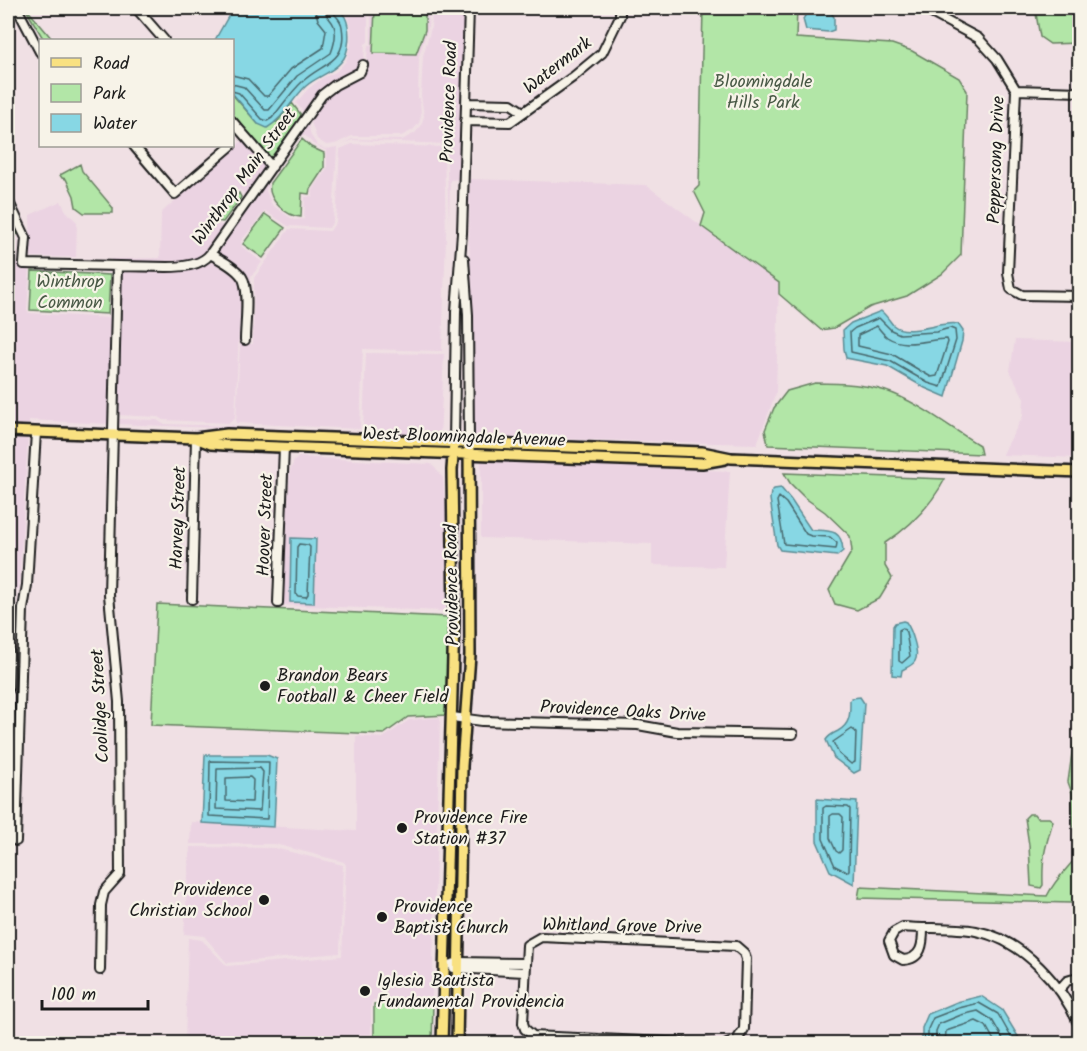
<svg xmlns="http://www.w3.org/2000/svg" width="1087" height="1051" font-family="Kalam,sans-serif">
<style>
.built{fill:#ebd3e2;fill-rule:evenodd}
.green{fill:#b2e6a7;stroke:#678162;stroke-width:1.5}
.water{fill:#87d7e4;stroke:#5c8c94;stroke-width:1.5}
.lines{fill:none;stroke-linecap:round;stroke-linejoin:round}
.shore{stroke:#47676c;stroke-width:1.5}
.minor-casing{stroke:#1c1c1c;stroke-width:12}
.major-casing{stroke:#1c1c1c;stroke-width:14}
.minor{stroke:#f7f3e8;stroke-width:8}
.major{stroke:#f9e181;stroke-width:9}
.poi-dot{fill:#1c1c1c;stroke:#f7f3e8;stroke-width:2}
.labels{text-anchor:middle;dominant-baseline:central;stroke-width:4.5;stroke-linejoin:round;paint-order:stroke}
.street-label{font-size:18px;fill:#1c1c1c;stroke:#f7f3e8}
.park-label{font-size:18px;fill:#495946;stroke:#f7f3e8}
.poi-label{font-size:18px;fill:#1c1c1c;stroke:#f7f3e8;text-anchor:start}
</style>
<rect width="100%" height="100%" fill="#f0e0e4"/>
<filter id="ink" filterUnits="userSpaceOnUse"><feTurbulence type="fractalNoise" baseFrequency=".0167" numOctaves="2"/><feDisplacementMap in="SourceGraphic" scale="12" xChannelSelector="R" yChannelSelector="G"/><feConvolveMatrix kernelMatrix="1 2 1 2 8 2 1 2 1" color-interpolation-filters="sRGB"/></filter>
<g filter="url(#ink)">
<path class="built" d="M341,8H364L368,16V42L365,44L364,61H359L358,69L327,86L314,99L305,114L296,103L308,89L324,77L336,72L346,61L351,44V26L347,13Z
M368,8H429L428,28L419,56L418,98H420L421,116L419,123L413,130L401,136H352L335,144L326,145L317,139L311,122L314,115L328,96L366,73L368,45H371V14Z
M432,8H464V27H462L460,179L450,180L449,223L446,144L352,140L342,144L352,139L402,140L415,133L421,126L424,116L421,95L423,56L431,28Z
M308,123L311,136L318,146L326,149L337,147L333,221L329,228L288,226L265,211L241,241L242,247L262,262L251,277L249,341L250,291L247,277L237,266L216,253L277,167L297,140L268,181L266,191L272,205L294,220L304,219L305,197L312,196L313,190L327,168V151L313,144L306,136H300Z
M243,140L267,168L204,255L187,262L170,263L111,261V259L160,258L161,213ZM239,189L244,193L242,202L224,226L214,224L211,219L213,213Z
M352,144L444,147L446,238L442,351L363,349L360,429L236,423L240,344H253L254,278L289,229L330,231L336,222L340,149Z
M470,179L646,185L779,283L776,393L757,444L473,437L472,305L469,240Z
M61,201L66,211L77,222L76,257H31L30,215Z
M213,262L238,279L241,286L235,419L229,423L163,420L158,417L117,415L119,277L127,270L177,272L191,271Z
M16,263H20V268H30L27,310L29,313L109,318L112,315V296L110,424L29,420V428L8,427V316L13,315L15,312Z
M1015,340L1079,342V458L1002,455L1023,416L1024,398L1010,371Z
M366,353L444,354L440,437L117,424V419L157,420L163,424L229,426L233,425L236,427L361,432L363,429Z
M8,435L28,436L19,589H11L9,583H8Z
M299,457L431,464L436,469L443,478L448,540L445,611L282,605L290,471L294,461Z
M481,461L730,471L724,567L652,565V544L481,538Z
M1079,582L1080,739H1074L1078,705L1075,630L1076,593Z
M429,718H440L432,998L428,996L373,1000L371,1004V1034L328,1037L325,1039V1043L185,1044L188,938L202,940L227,966L342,956L346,865L344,862L275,844H190L191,822L356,831V736L383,738L409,720Z
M190,847L275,848L343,865L340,953L227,963L204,936L184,934Z"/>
<path class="green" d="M25,8H26L53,40H44Z
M375,8H425V30L416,54L373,53Z
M703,8H797L796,38L892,44L912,51L959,78L967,91L961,255L942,274L907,296L870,307L834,328L821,330L779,294V283L701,226L705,213L694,191L699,186Z
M1035,8H1079V43L1050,44L1040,37Z
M232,94L258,124L277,122L292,103L302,116L272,157H268L233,115Z
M302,139L311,147L324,153V168L310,189L309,194L302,193L301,217C286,216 267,200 270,183Z
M80,164L82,171L113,208V213H84L76,207L74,196L66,179L62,178L60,175Z
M239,193L241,197L240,199L223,222L216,221L215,215Z
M8,211L18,234L13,236L11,312H8Z
M265,214L285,228L263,258L243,244Z
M32,271L110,275L108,314L30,310Z
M815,383C841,383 870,384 894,394C925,407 951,428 979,445L981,454L768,445L765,430L774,408L787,391Z
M784,473L945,479C931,505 910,527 885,543V566L892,578L880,598L857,610L835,604L829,590L852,551L850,536L825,512L805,498L790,483Z
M157,604L449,617L447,715L408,717L384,734L151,725Z
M1074,739H1080L1079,905L1071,903L858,898L860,887L1047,896C1055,879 1068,868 1079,854L1073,824L1072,793L1068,782Z
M1029,814H1034L1037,818H1049L1053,821C1045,848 1042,857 1043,885L1041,888L1031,886L1029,845L1025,818Z
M429,1000L433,1002L432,1043H328V1041L374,1037V1004Z"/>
<path class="water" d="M233,8H335C339,10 343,13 345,17C351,29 350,53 341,62C332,73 316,77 306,86C292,99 284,118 267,128L258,124L233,94L232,40H215Z
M808,11L831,12L834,17V30L828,32L806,30L803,19Z
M881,311C886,315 889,320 893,325C908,338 942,320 958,324L963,331L962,341L946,397L925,388L887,366L846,358L844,349L843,330L851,323Z
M781,488L791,500L811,530C829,531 842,528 843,551L837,556L780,550L777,545L770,499L771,492L774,489Z
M291,538L316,539L314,603L290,602Z
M903,621L906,622C911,629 920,653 915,661C913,665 906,668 902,670L901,676L892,675L893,626L895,623Z
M860,697L864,703L860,770L854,773L834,758L826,740C829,735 832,734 838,731C851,724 850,713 850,700L852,698Z
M205,755H267L277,759L274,827L202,823Z
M817,799L857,802L854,884L830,871L817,841Z
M981,996L1002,1010L1022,1043H922V1028L928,1014L957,1002Z"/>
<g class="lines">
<path class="shore" d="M232,75L248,79L264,96H268L291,69L323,48L326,30L318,20L315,8
M232,84L244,87L265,110H269L297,76L331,53C334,45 337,34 334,26C331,18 325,17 324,8
M232,91L239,93L262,119L267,121L272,118C282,106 291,92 302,82C322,63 348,63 342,27C341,18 333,16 332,8
M879,318L891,330L900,334L936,332L950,328L955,330L956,340L941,387L928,383L890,361L851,352L850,332L855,328Z
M877,326C880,330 883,334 887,337C905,349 928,339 947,339L948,342L937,376L931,377L892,354L858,346V335Z
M779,497L786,503L806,534L811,536L830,537L837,543L836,549L784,544L777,501Z
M299,544L308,545L310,547L308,594L306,597L298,596L296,594L297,547Z
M903,628L906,632L910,656L902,663L899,661V630Z
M852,729L856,732L855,762L851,764L839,754L833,742Z
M210,761L269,762L267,819L209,816Z
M260,768L263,772L260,811L216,809L217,769Z
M250,777L253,780L252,802L226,801V778Z
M826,806L848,807L850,809L849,870L847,872L835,866L823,839V808Z
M833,814H840L843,817L842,850L839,853L836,851L830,838V816Z
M928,1044V1029L933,1018L959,1008L979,1003L998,1014L1015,1044
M936,1044V1031L939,1024L961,1015L978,1011L992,1020L1006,1044
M945,1044L946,1031L976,1021L986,1026L996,1044"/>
<g class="minor-casing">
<path id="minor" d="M17,8L40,52
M136,8L164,40
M922,8L978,38L997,59L1016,90L1008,273L1011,289L1022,295L1080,296
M1016,90L1080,92
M466,103L511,104L523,112
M232,121L272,167
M465,121L510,122L573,77L602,53L620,16V8
M134,146L175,194L231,146
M8,200L26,238L24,264L167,267C181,267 201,266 210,254L322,95L335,85L360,72L363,65
M210,254C221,260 235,267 242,277C250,289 245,325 245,340
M464,259L468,315L469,442
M454,442L456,311L462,233L469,8
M192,599L196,438
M278,603L284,447
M8,646L9,652L8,690
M452,717L482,721L638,725L677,732L793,734
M16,841L23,609L27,585L36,432
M923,929C923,944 922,959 903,960L894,955L889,941L894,932L903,927C927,929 953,927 976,931C1023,940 1063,985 1080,1028
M444,966L459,962L525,963
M454,968L524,972
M100,970L101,905L104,892L120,874L119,702L109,595L117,266
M1059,990L1067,981L1080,977
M711,1044L533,1036L525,1029L523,1023L527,945L541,937L736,946L744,953L746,959L744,1029L737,1040L727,1044"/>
</g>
<g class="major-casing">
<path id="major" d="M8,431L196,438L227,434L702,452L731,458L1080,472
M198,439L211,444L224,445L702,463L725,459
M442,1044L454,621L452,470L454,442
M457,1044L462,766L470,655L469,442"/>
</g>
<use href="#minor" class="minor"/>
<use href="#major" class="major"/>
</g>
</g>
<g class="poi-dot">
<circle cx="265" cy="686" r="6"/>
<circle cx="402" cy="828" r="6"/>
<circle cx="264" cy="900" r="6"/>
<circle cx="382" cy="917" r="6"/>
<circle cx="365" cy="991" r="6"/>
</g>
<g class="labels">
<g class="street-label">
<text transform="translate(558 66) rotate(-38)">Watermark</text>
<text transform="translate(450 102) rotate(-88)">Providence Road</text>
<text transform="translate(997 160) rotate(-88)">Peppersong Drive</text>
<text transform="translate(245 177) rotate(-54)">Winthrop Main Street</text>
<text transform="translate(464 438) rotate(2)">West Bloomingdale Avenue</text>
<text transform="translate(179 518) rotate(-88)">Harvey Street</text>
<text transform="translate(266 525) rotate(-88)">Hoover Street</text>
<text transform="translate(453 585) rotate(-91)">Providence Road</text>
<text transform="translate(101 706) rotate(-93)">Coolidge Street</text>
<text transform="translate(623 712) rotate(3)">Providence Oaks Drive</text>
<text transform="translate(622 927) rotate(1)">Whitland Grove Drive</text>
</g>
<g class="park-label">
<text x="763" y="82">Bloomingdale<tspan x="763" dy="21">Hills Park</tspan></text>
<text x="70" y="282">Winthrop<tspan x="70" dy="21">Common</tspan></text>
</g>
<g class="poi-label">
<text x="277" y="676">Brandon Bears<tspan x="277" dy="21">Football &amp; Cheer Field</tspan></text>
<text x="414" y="818">Providence Fire<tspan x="414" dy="21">Station #37</tspan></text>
<text x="252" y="890" text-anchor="end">Providence<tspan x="252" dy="21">Christian School</tspan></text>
<text x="394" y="907">Providence<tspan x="394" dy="21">Baptist Church</tspan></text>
<text x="377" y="981">Iglesia Bautista<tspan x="377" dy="21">Fundamental Providencia</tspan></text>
</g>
</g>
<rect width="1087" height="1051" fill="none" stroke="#f7f3e8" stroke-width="30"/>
<rect x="15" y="15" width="1057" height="1021" fill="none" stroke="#1c1c1c" stroke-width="2" filter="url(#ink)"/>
<rect x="39" y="39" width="195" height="108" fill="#f7f3e8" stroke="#9f9d96" stroke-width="1.5"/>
<rect x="51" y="58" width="30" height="9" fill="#f9e181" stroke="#9f9d96" stroke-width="1.5"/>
<text x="93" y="69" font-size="18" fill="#1c1c1c">Road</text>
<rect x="51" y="84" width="30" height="18" fill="#b2e6a7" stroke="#9f9d96" stroke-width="1.5"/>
<text x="93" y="99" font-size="18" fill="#1c1c1c">Park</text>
<rect x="51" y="114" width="30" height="18" fill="#87d7e4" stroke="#9f9d96" stroke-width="1.5"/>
<text x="93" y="129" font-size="18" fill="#1c1c1c">Water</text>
<path d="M42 1000v9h106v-9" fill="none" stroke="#1c1c1c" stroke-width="3"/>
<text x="51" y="1000" font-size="18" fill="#1c1c1c" stroke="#f7f3e8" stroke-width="4.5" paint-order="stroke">100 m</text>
</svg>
